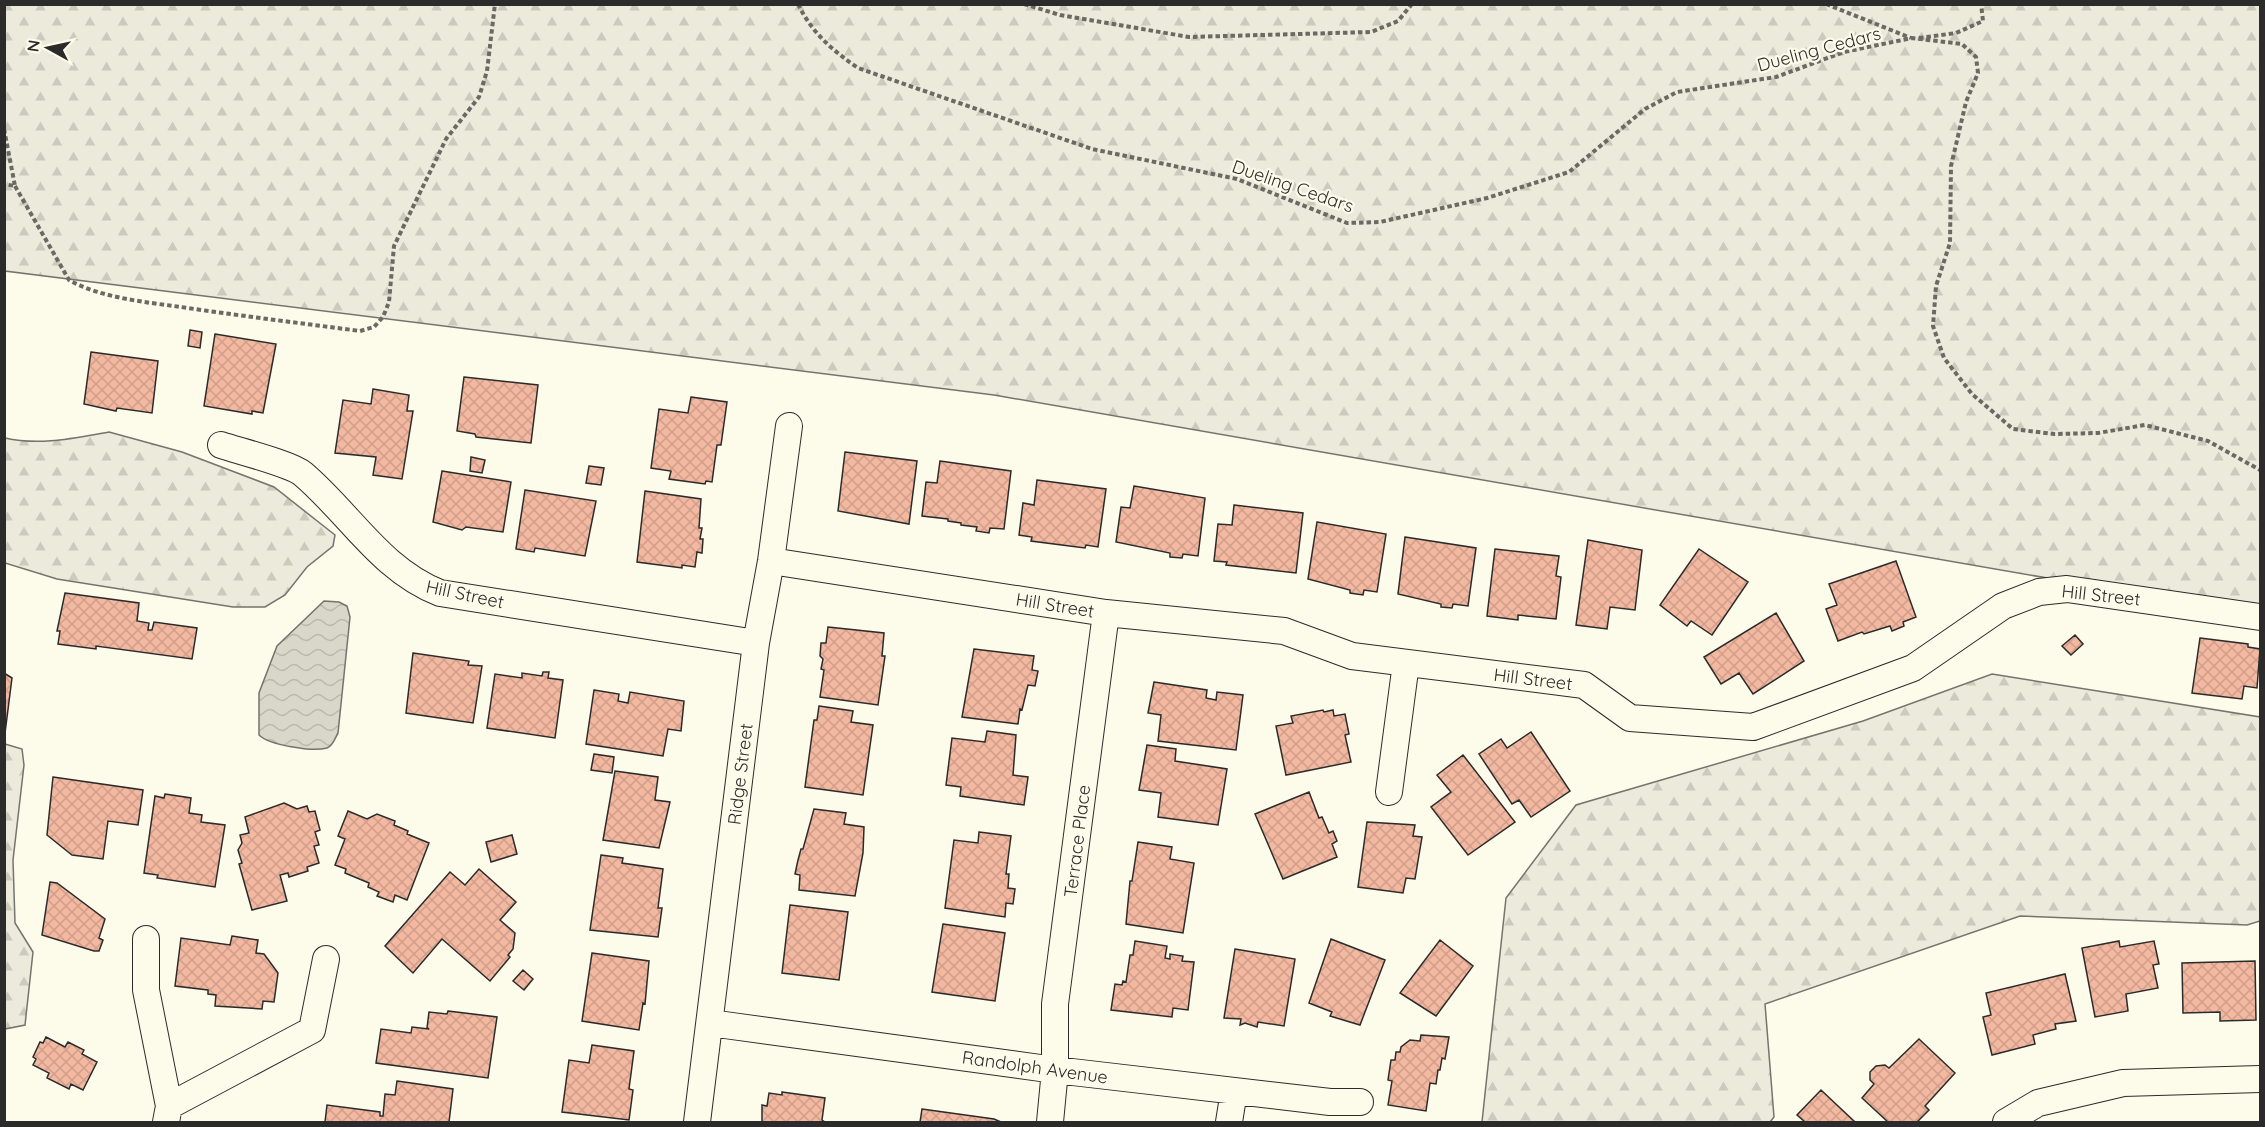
<svg xmlns="http://www.w3.org/2000/svg" width="2265" height="1127" font-family="Quicksand,sans-serif">
<style>
.forest{fill:url(#forest-firs);stroke:#74746e;stroke-width:1.5}
.water{fill:url(#water-waves);stroke:#74746e;stroke-width:1.5}
.building{fill:url(#building-cross-hatch);stroke:#2b2b2b;stroke-width:1.5}
.lines{fill:none;stroke-linecap:round;stroke-linejoin:round}
.minor-casing{stroke:#2b2b2b;stroke-width:28}
.path{stroke:#6a6964;stroke-width:4;stroke-dasharray:4.5 3;stroke-linecap:butt}
.minor{stroke:#fdfbea;stroke-width:26}
.labels{text-anchor:middle;dominant-baseline:central;stroke-width:4.5;stroke-linejoin:round;paint-order:stroke}
.street-label{font-size:18px;fill:#2b2b2b;stroke:#fdfbea}
</style>
<defs>
<pattern id="forest-firs" width="22" height="20" patternUnits="userSpaceOnUse" patternTransform="scale(1.5)"><rect width="22" height="20" fill="#ecebdb"/><path d="M5 1l3.5 6h-7zM16 11l3.5 6h-7z" fill="#cbcabc"/></pattern>
<pattern id="water-waves" width="16" height="10" patternUnits="userSpaceOnUse" patternTransform="scale(1.5)"><rect width="16" height="10" fill="#d8d7c9"/><path d="M0 5q4-4 8 0t8 0" fill="none" stroke="#bab9ad"/></pattern>
<pattern id="building-cross-hatch" width="8" height="8" patternUnits="userSpaceOnUse" patternTransform="scale(1.5)"><rect width="8" height="8" fill="#f2b8a0"/><path d="M0 0l8 8M0 8l8-8" fill="none" stroke="#d09e8a"/></pattern>
</defs>
<rect width="100%" height="100%" fill="#fdfbea"/>
<path class="forest" d="M5,5H2260V615L994,395L5,271Z
M109,432L182,452L274,487L335,535L333,546L307,567L285,595L265,607H233L57,579L5,563V438C40,446 74,438 109,432Z
M1992,674L2260,717V921L2247,925L2020,916L1765,1004L1774,1117L1770,1122H1482L1506,898L1576,805L1863,721Z
M5,744L22,749L24,765L13,860L15,923L33,952L25,1025L5,1029Z"/>
<path class="water" d="M324,601L339,602L347,606L350,617L338,733C335,738 333,746 327,748C312,752 269,745 259,735V693L277,646Z"/>
<path class="building" d="M190,330L202,332L200,348L188,346Z
M215,334L276,344L263,413L252,411V414L204,406Z
M91,352L158,361L152,413L117,408L116,411L84,404Z
M464,377L538,385L531,443L476,437L475,434L457,431Z
M373,389L409,395L407,411H413L402,479L373,475L376,457L335,453L343,400L371,404Z
M691,397L727,402L721,445H717L712,482L706,481L705,484L669,479L671,471L651,468L659,409L688,413Z
M845,452L917,461L909,524L838,511Z
M471,457L485,460L482,473L470,471Z
M940,461L1011,471L1004,529L990,528L989,533L976,531L977,527L961,525V523L948,521V519L922,516L926,482L937,483Z
M589,466L604,468L601,485L586,483Z
M442,471L511,482L503,532L466,527L462,530L433,522Z
M1037,480L1106,489L1098,547L1086,545L1085,548L1031,541L1032,537L1019,535L1023,503L1034,505Z
M1134,486L1205,498L1198,556L1183,554L1182,558L1170,557V553L1116,542L1121,507L1130,508Z
M525,490L596,501L585,556L535,548L534,552L516,549Z
M645,491L701,499L699,528H702L700,539H703L702,553L697,552L695,567L682,565V568L637,562Z
M1234,505L1303,513L1296,573L1226,565L1227,562L1214,561L1218,524L1232,525Z
M1317,522L1386,534L1377,592L1364,590L1363,595L1350,593V590L1308,579Z
M1405,537L1476,548L1468,606L1453,604L1452,608L1441,607V604L1398,594Z
M1588,540L1642,550L1635,610L1610,607L1607,629L1576,625Z
M1495,549L1559,556L1556,576L1561,577L1556,619L1518,615V620L1487,616Z
M1699,549L1748,582L1712,635L1691,621L1687,626L1660,605Z
M1896,561L1916,617L1903,622L1904,626L1892,631L1890,626L1864,634L1862,632L1838,641L1826,609L1837,605L1829,584Z
M65,593L139,603L137,621L149,623L148,630H152L154,622L197,628L192,659L96,646V649L58,644L60,631H57Z
M1776,613L1804,661L1753,694L1739,673L1721,684L1704,657Z
M828,627L884,633L882,656H885L878,705L820,697L824,670L821,669L823,659L820,656L821,643H826Z
M2075,635L2083,644L2071,655L2062,646Z
M2200,638L2248,644V647L2260,649L2257,688L2244,686L2242,699L2192,693Z
M974,649L1034,656L1032,670L1038,671L1035,686L1028,685L1022,710L1020,709L1018,724L962,717Z
M413,653L469,661L468,665L482,666L473,723L406,713Z
M543,672H549L548,678L563,680L555,738L487,728L495,674L522,678V673L542,676Z
M4,673L12,678L5,733H4Z
M1154,682L1207,690L1206,698L1216,700L1217,692L1243,695L1236,750L1158,741L1161,715L1148,713Z
M594,690L619,694L618,701L628,703L630,692L684,701L681,731L668,729L663,756L586,744Z
M819,706L853,711L851,722L873,725L863,795L805,787L814,720H817Z
M1323,710L1324,712L1333,710L1334,716L1345,714L1349,734L1345,735L1351,762L1286,775L1276,726L1293,723L1291,716Z
M987,731L1016,735L1013,775L1028,777L1024,805L960,796L961,787L946,785L952,738L985,742Z
M1531,732L1570,791L1531,817L1519,800L1512,804L1479,754L1501,739L1507,748Z
M1147,745L1176,749L1175,761L1227,769L1218,825L1158,817L1161,793L1139,790Z
M594,754L614,757L612,773L591,770Z
M1463,755L1515,822L1468,855L1431,807L1451,792L1437,775Z
M615,771L658,777L655,800L670,802L659,848L603,840Z
M53,777L143,790L138,825L108,821L103,859L72,855L47,835Z
M1309,792L1319,818L1322,817L1329,833L1333,831L1337,841L1332,844L1337,857L1283,879L1255,814Z
M165,794L191,798L189,813L202,815L201,822L225,825L215,887L157,878L158,875L144,873L155,796L164,798Z
M284,803L297,809L307,806L309,812L315,811L320,830L315,832L319,845L314,846L319,863L307,867L308,871L289,877L288,873L280,875L287,901L252,910L239,864L242,863L238,850L242,843L240,835L249,833L245,817Z
M814,809L846,813L844,824L864,827L863,853L855,896L799,890L800,875L795,874L798,860L801,849H803Z
M348,811L367,819L377,814L395,821L394,825L408,831L407,834L429,843L407,900L395,895L393,902L377,896L379,892L368,887L369,883L345,873L346,869L335,865L345,839L338,836Z
M1367,822L1415,825L1413,836L1422,837L1415,879L1406,878L1403,893L1358,887Z
M979,832L1011,836L1006,874H1009L1008,888L1015,889L1013,904L1006,903L1005,917L945,908L954,840L978,843Z
M512,835L517,854L491,862L486,842Z
M1138,842L1172,847L1170,859L1194,863L1183,933L1126,924L1130,881H1132Z
M601,855L623,858L622,863L663,869L658,908H662L658,937L590,930Z
M479,869L516,902L500,920L515,933L513,949L508,955L510,957L490,981L442,939L413,973L385,946L450,872L465,885Z
M50,882L57,883L105,919L99,938L103,940L99,951H94L42,935Z
M790,905L848,912L839,980L782,973Z
M943,924L1005,933L995,1001L932,992Z
M232,936L258,940L256,953L264,954L278,973L274,1002L263,1001L262,1009L215,1006L216,995L208,994V990L175,986L181,938L230,945Z
M1331,939L1385,960L1360,1025L1330,1016L1332,1012L1309,1003Z
M1440,940L1473,966L1436,1016L1400,993Z
M1135,941L1167,946L1165,958L1170,959V954L1183,956L1182,961L1194,962L1188,1010L1173,1008L1172,1017L1111,1010L1115,984L1122,985L1123,981L1126,982L1130,955H1133Z
M2119,941L2120,947L2154,941L2159,964L2153,965L2158,988L2126,994L2128,1011L2095,1017L2082,948Z
M1235,949L1295,959L1284,1026L1258,1022L1257,1027L1245,1023L1240,1025L1241,1019L1224,1018Z
M592,953L649,961L645,1004L643,1003L639,1030L582,1021Z
M2255,961L2256,1020L2220,1021V1012L2183,1013L2182,963Z
M523,970L533,979L524,990L513,981Z
M2065,974L2076,1021L2055,1024L2056,1029L2033,1035L2035,1044L1992,1055L1983,1017L1991,1015L1986,993Z
M448,1011L497,1017L488,1078L376,1063L381,1029L411,1033L412,1027L429,1029L427,1028L429,1012L447,1014Z
M1421,1035L1449,1037L1445,1059L1442,1058L1440,1070H1438L1436,1084L1430,1083L1426,1111L1388,1105L1392,1081L1388,1080L1391,1060H1395L1396,1052H1400L1401,1047L1410,1040L1420,1041Z
M46,1037L65,1047L68,1042L84,1050L82,1054L97,1062L83,1090L71,1084L69,1089L47,1078L49,1073L33,1065L36,1059L33,1057L40,1042L43,1043Z
M1919,1039L1955,1073L1925,1106L1929,1110L1917,1122H1888L1862,1098L1874,1084L1870,1080V1072L1876,1066L1885,1065L1889,1068Z
M592,1045L634,1051L629,1089L633,1090L629,1120L562,1112L569,1060L589,1063Z
M397,1081L453,1089L449,1122H325L327,1105L380,1112V1116H383L385,1094L395,1095Z
M1821,1090L1855,1122H1805L1797,1115Z
M782,1092L825,1098L822,1120L825,1122H762V1105L767,1106L769,1093L782,1095Z
M922,1109L994,1119L1001,1122H920Z"/>
<g class="lines">
<g class="minor-casing">
<path id="minor" d="M221,445C239,451 291,464 303,474C350,514 381,570 440,593L756,643
M771,561L1106,613L1284,631L1352,656L1584,685L1630,718L1753,727L1913,668L2003,606L2039,592L2067,589L2260,617
M1389,792L1406,663
M146,939V990L169,1106L166,1122
M710,1023L1055,1070L1330,1102H1360
M169,1106L312,1030L326,959
M697,1122L756,643L771,561L789,426
M1050,1122L1055,1070V1004L1106,613
M1229,1122L1234,1091
M2006,1122L2038,1103L2123,1083L2260,1079"/>
</g>
<path class="path" d="M798,4C812,33 832,50 858,68L1092,149L1237,179L1347,223L1380,222L1487,198L1569,172L1645,109L1677,92L1776,77L1844,52L1912,38L1962,44L1976,57L1978,73L1966,102L1951,166L1950,243L1936,286L1933,326L1944,358L1972,394L2013,429L2054,434L2098,433L2145,425L2208,441L2260,470
M1024,4L1060,15L1189,37L1371,32L1398,21L1412,4
M1826,4L1911,38
M1919,38L1956,33L1983,21L1981,4
M4,129L15,186L4,184
M15,186L69,280C101,298 145,302 181,307C241,316 300,323 360,331L374,327L383,317L389,302L394,246L446,139L479,97L487,71L495,4"/>
<use href="#minor" class="minor"/>
</g>
<g class="labels">
<g class="street-label">
<text transform="translate(1819 49) rotate(-15)">Dueling Cedars</text>
<text transform="translate(1293 186) rotate(19)">Dueling Cedars</text>
<text transform="translate(465 594) rotate(12)">Hill Street</text>
<text transform="translate(2101 595) rotate(6)">Hill Street</text>
<text transform="translate(1055 605) rotate(9)">Hill Street</text>
<text transform="translate(1533 679) rotate(7)">Hill Street</text>
<text transform="translate(740 774) rotate(-83)">Ridge Street</text>
<text transform="translate(1077 841) rotate(-83)">Terrace Place</text>
<text transform="translate(1035 1067) rotate(8)">Randolph Avenue</text>
</g>
</g>
<rect width="2265" height="1127" fill="none" stroke="#2b2b2b" stroke-width="12"/>
<g transform="translate(48 48) rotate(278)" stroke="#fdfbea" stroke-width="4.5" paint-order="stroke">
<path d="M0-4.5L10 22L0 15L-10 22Z" fill="#2b2b2b"/>
<text y="-9" font-size="16" font-weight="bold" text-anchor="middle" fill="#2b2b2b">N</text>
</g>
</svg>
